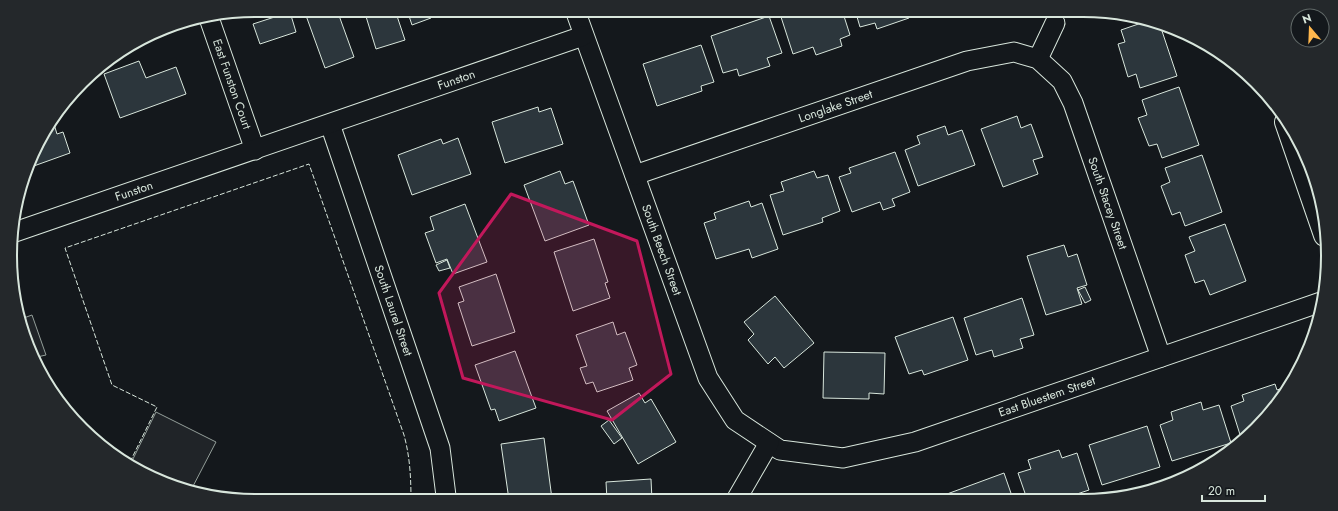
<svg xmlns="http://www.w3.org/2000/svg" width="1338" height="511" font-family="Jost,sans-serif">
<style>
.green{fill:#202428;stroke:#939e99}
.building{fill:#2c363c;stroke:#d8e6dc}
.lines{fill:none;stroke-linecap:round;stroke-linejoin:round}
.street-casing{stroke:#d8e6dc;stroke-width:21}
.secondary-casing{stroke:#d8e6dc;stroke-width:24}
.street{stroke:#14181c;stroke-width:19}
.secondary{stroke:#14181c;stroke-width:22}
.fence{stroke:#d8e6dc;stroke-width:1;stroke-dasharray:5 2;stroke-linecap:butt}
.marked{fill:#c2185b;fill-opacity:0.2;stroke:#c2185b;stroke-width:3;stroke-linejoin:round}
.labels{text-anchor:middle;dominant-baseline:central;stroke-width:3;stroke-linejoin:round;paint-order:stroke}
.street-label{font-size:12px;fill:#d8e6dc;stroke:#14181c}
.rim{fill:none;stroke:#d8e6dc;stroke-width:2}
</style>
<rect width="100%" height="100%" fill="#14181c"/>
<path class="green" d="M32,315L46,355L37,357L21,319Z
M156,412L216,442L190,492L131,463Z"/>
<path class="building" d="M304,10H337L354,57L325,68Z
M364,10H395L405,40L376,49Z
M407,10H428L431,18L412,25Z
M802,10H842L850,35L840,39L842,46L816,55L813,47L793,54L781,17Z
M855,10H908L906,11L909,18L877,29L875,23L860,27Z
M290,12L296,32L260,44L253,24Z
M769,16L782,53L767,58L770,66L739,76L737,69L723,73L711,36Z
M1150,20L1160,25L1177,76L1140,88L1136,74L1128,77L1118,44L1125,42L1121,30Z
M701,45L714,82L701,86L702,91L657,106L643,64Z
M139,61L146,78L176,67L186,94L120,118L104,74Z
M1179,87L1199,145L1162,158L1157,144L1149,146L1138,118L1147,115L1142,100Z
M538,107L539,112L551,108L563,144L505,163L492,122Z
M1017,116L1021,128L1031,124L1043,157L1033,160L1038,174L1003,187L981,129Z
M53,121L57,134L63,132L70,153L31,167L43,133Z
M945,126L948,135L962,130L975,165L918,186L905,150L920,144L917,136Z
M458,138L471,174L412,195L398,155L441,139L443,144Z
M895,152L910,192L892,199L895,206L883,210L880,202L852,212L839,177L851,173L849,168Z
M1202,155L1222,212L1185,226L1180,212L1172,215L1161,186L1170,182L1165,168Z
M560,171L565,184L573,181L589,225L545,241L524,185Z
M814,171L817,178L828,175L840,211L822,218L823,222L783,235L770,195L784,191L781,182Z
M749,201L751,207L762,203L778,249L752,258L749,249L716,259L704,223L716,219L714,213Z
M465,204L487,262L453,274L447,259L436,263L425,233L434,230L430,217Z
M1225,224L1246,281L1210,295L1204,280L1195,283L1185,255L1195,251L1189,237Z
M594,239L608,282L605,283L610,298L573,311L554,252Z
M1064,245L1068,257L1077,254L1087,285L1077,288L1082,304L1046,315L1027,256Z
M447,260L450,268L439,271L436,265Z
M496,274L515,332L472,346L458,303L464,301L459,287Z
M1085,287L1091,300L1085,303L1078,290Z
M775,296L814,343L784,368L775,357L768,364L748,340L754,334L744,322Z
M1022,298L1034,335L1020,339L1023,348L994,357L992,350L976,355L964,318Z
M953,317L968,360L924,375L922,370L909,374L895,337Z
M613,322L617,335L625,332L637,365L629,368L633,380L597,392L593,382L586,384L580,368L587,366L576,335Z
M515,351L536,408L499,421L495,409L491,410L475,365Z
M824,352L885,353L884,394L869,393V399L823,398Z
M1275,384L1277,390L1289,386L1242,441L1231,406L1244,401L1242,395Z
M639,393L645,403L651,399L676,442L638,464L607,411Z
M1201,402L1203,410L1219,405L1231,443L1172,461L1160,425L1173,420L1171,412Z
M609,420L622,438L614,444L601,426Z
M1147,426L1160,467L1102,485L1089,445Z
M544,438L552,499L509,500L501,444Z
M1059,450L1062,458L1077,453L1089,490L1062,499H1027L1018,473L1031,469L1028,460Z
M1004,473L1013,499H948L947,494Z
M651,479L652,500H607L606,482Z"/>
<g class="lines">
<g class="street-casing">
<g id="street">
<path id="s1" d="M575,10L708,378L735,420L780,450L843,458L915,442L1321,302"/>
<path id="s2" d="M209,18L255,150"/>
<path d="M1038,59L1055,23"/>
<path id="s3" d="M330,124L440,448L446,496L445,501"/>
<path id="s4" d="M635,175L967,61L1014,52L1038,59L1062,81L1073,103L1161,357"/>
<path id="s5" d="M12,233L583,36"/>
<path d="M736,500L769,443"/>
</g>
</g>
<g class="secondary-casing">
<path id="secondary" d="M1286,122L1325,235"/>
</g>
<use href="#street" class="street"/>
<use href="#secondary" class="secondary"/>
<path class="fence" d="M130,462L157,407L112,385L65,248L309,164L404,435C410,457 411,478 411,501"/>
</g>
<path class="marked" d="M511,194L637,241L671,374L612,420L463,378L439,293Z"/>
<g class="labels">
<g class="street-label">
<text stroke="none"><textPath href="#s5" startOffset="470">Funston</textPath></text>
<text stroke="none"><textPath href="#s2" startOffset="70">East Funston Court</textPath></text>
<text stroke="none"><textPath href="#s4" startOffset="212">Longlake Street</textPath></text>
<text stroke="none"><textPath href="#s5" startOffset="129">Funston</textPath></text>
<text stroke="none"><textPath href="#s4" startOffset="587">South Stacey Street</textPath></text>
<text stroke="none"><textPath href="#s1" startOffset="255">South Beech Street</textPath></text>
<text stroke="none"><textPath href="#s3" startOffset="197">South Laurel Street</textPath></text>
<text stroke="none"><textPath href="#s1" startOffset="772">East Bluestem Street</textPath></text>
</g>
</g>
<path d="M0 0H1338V511H0ZM255 17H1083A238 238 0 0 1 1321 255V256A238 238 0 0 1 1083 494H255A238 238 0 0 1 17 256V255A238 238 0 0 1 255 17Z" fill="#24282b" fill-rule="evenodd"/>
<path class="rim" d="M255 17H1083A238 238 0 0 1 1321 255V256A238 238 0 0 1 1083 494H255A238 238 0 0 1 17 256V255A238 238 0 0 1 255 17Z"/>
<g transform="translate(1310 28) rotate(341)"><circle r="19" fill="#14181c" stroke="#626a69"/>
<path d="M0-3L7 15L0 10L-7 15Z" fill="#ffb74d"/>
<text y="-6" font-size="11" font-weight="bold" text-anchor="middle" fill="#d8e6dc">N</text>
</g>
<path d="M1202 495v6h63v-6" fill="none" stroke="#d8e6dc" stroke-width="2"/>
<text x="1208" y="495" font-size="12" fill="#d8e6dc" stroke="#14181c" stroke-width="3" paint-order="stroke">20 m</text>
</svg>
